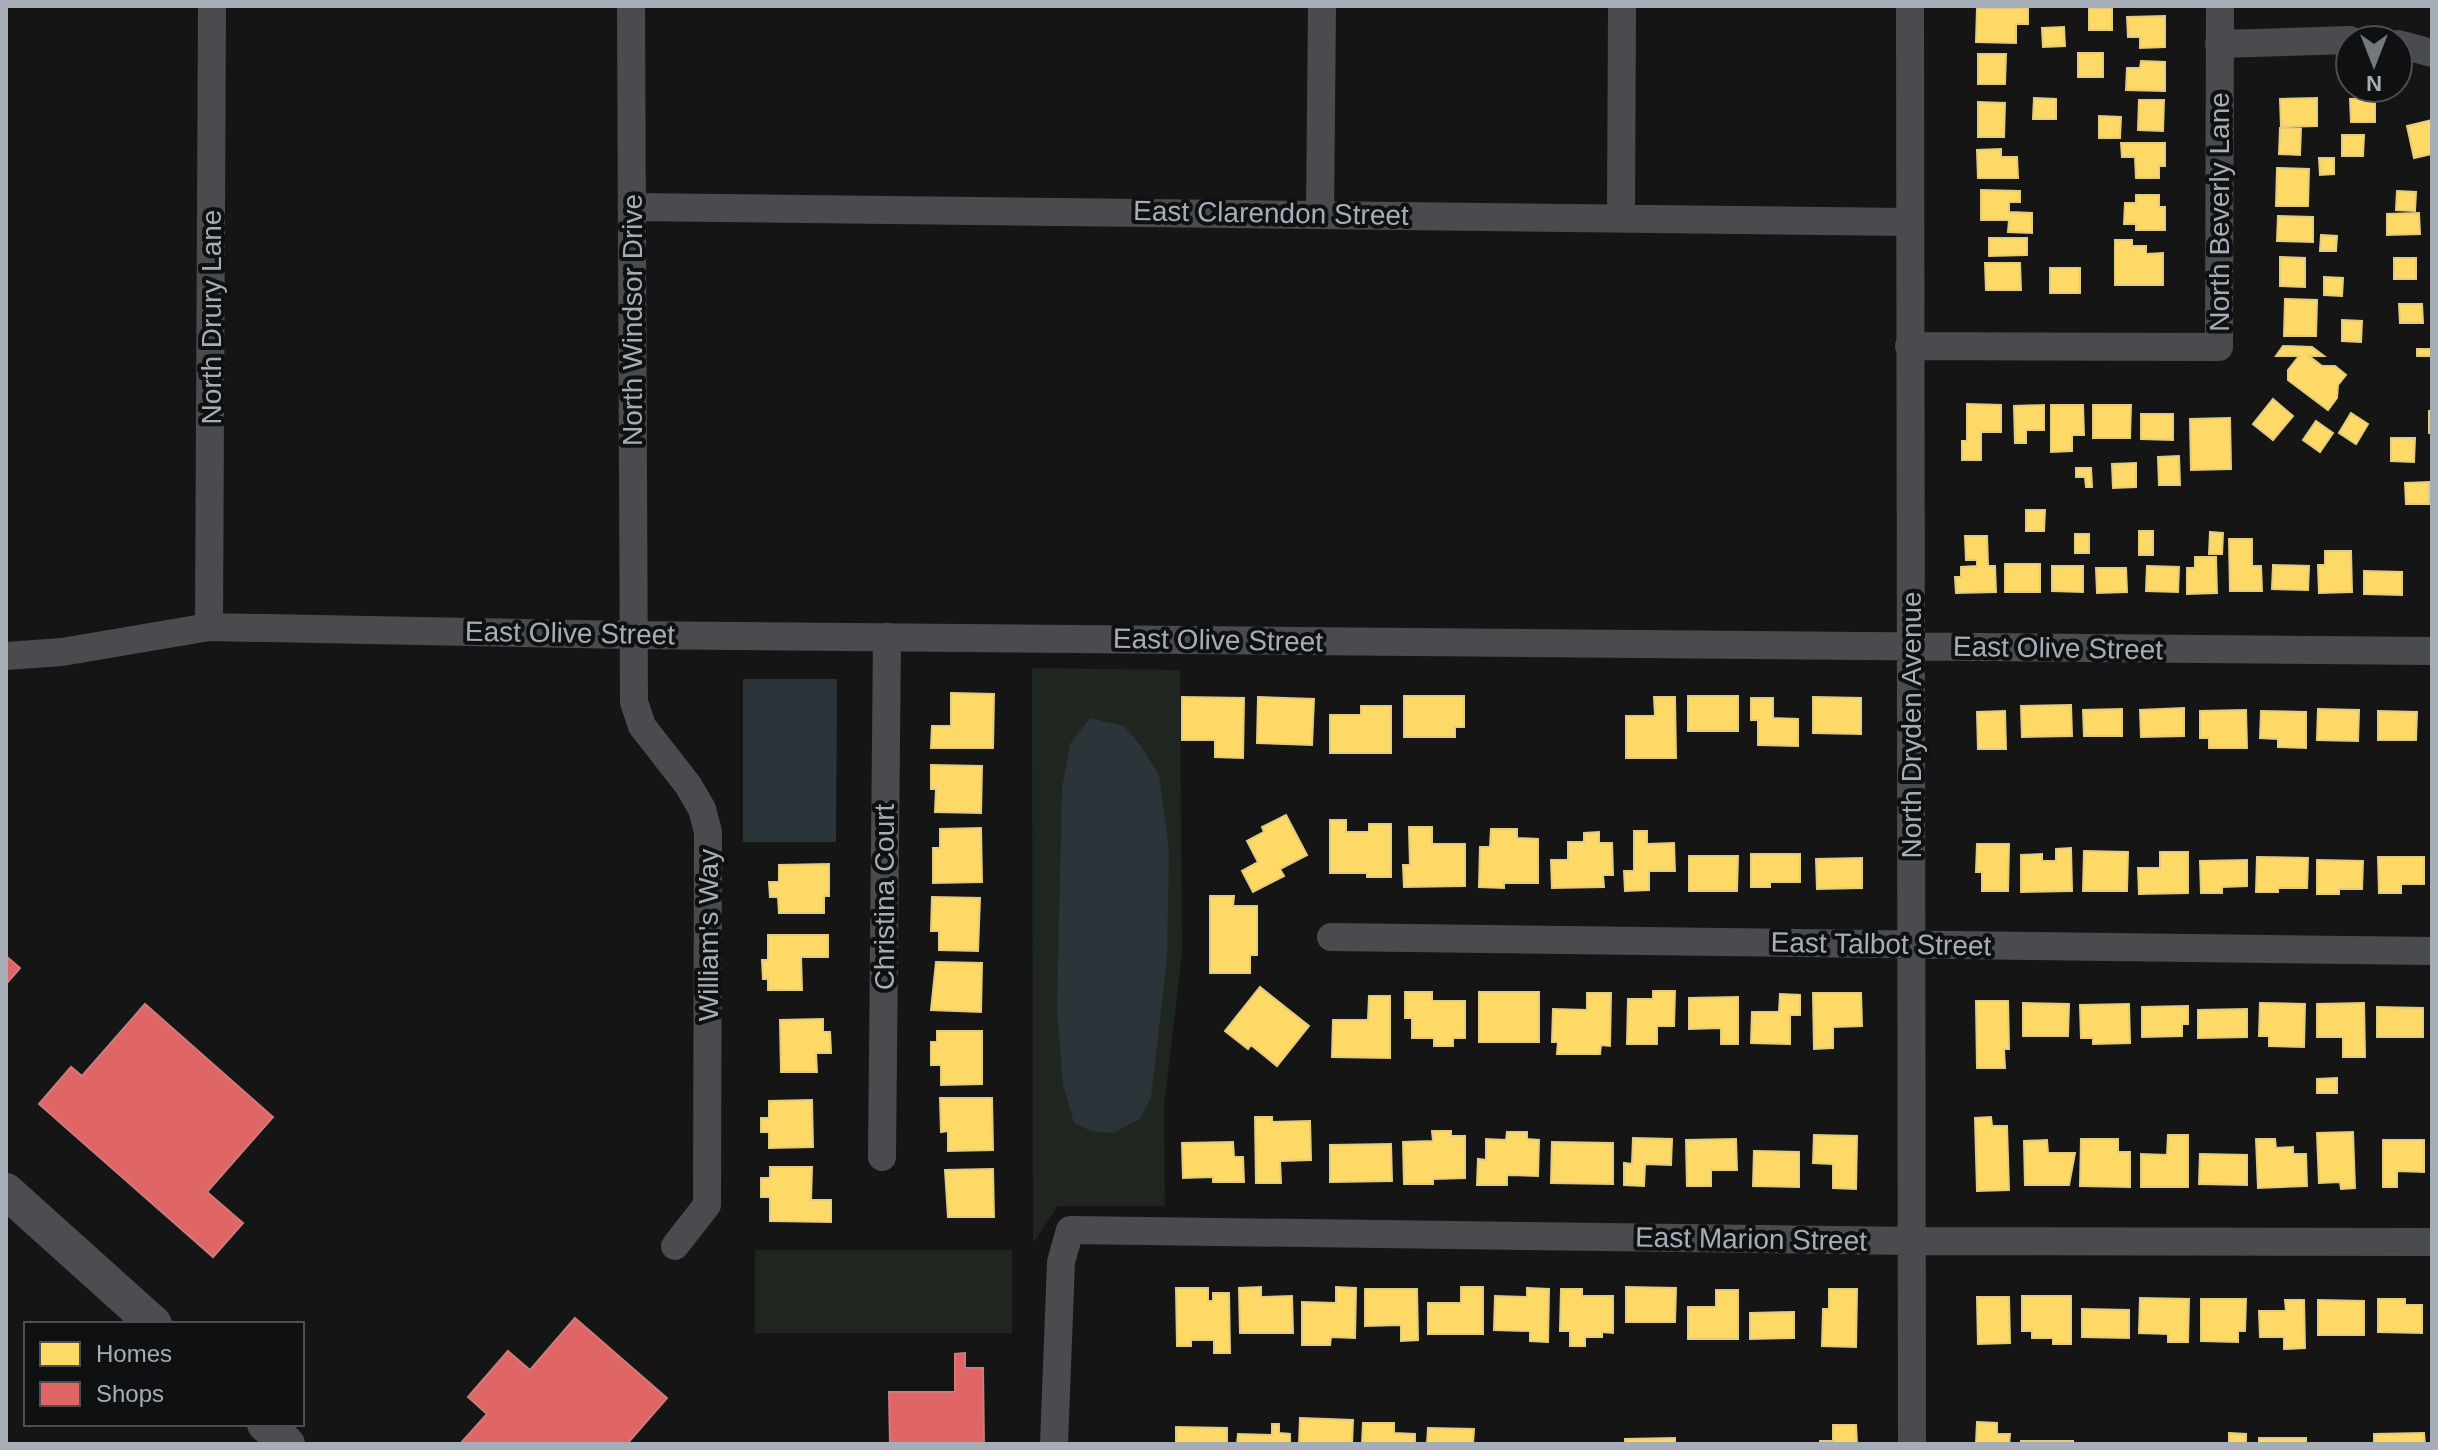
<svg xmlns="http://www.w3.org/2000/svg" width="2438" height="1450" font-family="Helvetica,sans-serif">
<style>
.green{fill:#1f261f}
.water{fill:#2b3438}
.homes{fill:#ffd966;stroke:#e4cc7e;stroke-width:2}
.shops{fill:#e06666;stroke:#cf7b7e;stroke-width:2}
.lines{fill:none;stroke-linecap:round;stroke-linejoin:round}
.minor{stroke:#494b4e;stroke-width:28}
.major{stroke:#4b4d50;stroke-width:36}
.labels{text-anchor:middle;dominant-baseline:central;stroke-width:8;stroke-linejoin:round;paint-order:stroke}
.street-label{font-size:28px;fill:#a6adb6;stroke:#0f1011}
</style>
<rect width="100%" height="100%" fill="#151515"/>
<path class="green" d="M1032,668L1180,670L1182,954L1164,1107L1165,1206H1058L1033,1243Z
M755,1250H1012V1333H755Z"/>
<path class="water" d="M743,679H837L836,842H743Z
M1090,718L1124,726L1141,746L1159,775L1169,850L1167,959L1151,1097L1140,1119L1113,1133L1091,1131L1074,1123L1063,1085L1057,1011L1062,788L1070,744Z"/>
<path class="homes" d="M1977,8H2028V24H2016V43L1976,42Z
M2089,8H2112V30H2089Z
M2165,16V47L2140,48V37H2128L2127,17Z
M2064,27L2065,46L2043,47L2042,28Z
M2078,53H2103V77H2078Z
M1978,54H2006L2005,84H1978Z
M2141,61L2165,62V91L2126,90L2127,68H2140Z
M2034,98L2056,99V119H2033Z
M2317,98V126L2281,127L2280,99Z
M2375,98V122H2351L2350,99Z
M2139,100H2164L2163,131L2138,130Z
M1978,102L2005,103L2004,137H1978Z
M2099,116L2121,117L2120,138H2099Z
M2432,120V154L2414,158L2407,126Z
M2280,128H2301L2300,155L2279,154Z
M2342,135H2364L2363,156H2342Z
M2121,143H2165V166H2159V178H2136L2135,157H2122Z
M2001,149V157H2017L2018,178H1978L1977,150Z
M2319,158H2334V174L2320,175Z
M2277,168L2309,169L2308,206H2276Z
M1981,190L2020,191V202H2009V212L2032,213V233L2008,232L2009,220H1981Z
M2397,191L2416,192L2415,211L2396,210Z
M2136,195H2159V207H2165V230H2136V224H2124L2125,203H2136Z
M2419,213L2420,234L2387,235V214Z
M2278,216L2313,217V242L2277,241Z
M2321,235L2337,236L2336,251H2320Z
M1989,238H2027V255L1989,256Z
M2115,240H2132V246H2146V254L2163,253V285H2115Z
M2280,257L2305,258V287L2280,286Z
M2394,258H2416V279H2394Z
M1985,263H2020L2021,290H1986Z
M2050,268H2080V293H2050Z
M2324,277L2343,278L2342,296L2324,295Z
M2285,299L2317,300L2316,336H2284Z
M2399,304H2422L2423,323H2400Z
M2342,320L2362,321L2361,342L2342,341Z
M2283,346L2312,347L2324,356H2309L2322,366H2335L2346,375L2338,385L2337,398L2328,410L2288,380V370L2299,356H2276Z
M2417,349H2432V356H2417Z
M2273,399L2293,416L2273,440L2253,424Z
M1967,404L2001,405V432H1981V460H1962V441H1967Z
M2044,405V430H2026V443H2015L2014,406Z
M2051,405H2083L2084,435H2072V451L2051,452Z
M2093,405H2131L2130,438H2093Z
M2429,411H2432V433H2429Z
M2351,413L2368,424L2356,444L2339,433Z
M2141,414H2173V440L2141,439Z
M2230,418L2231,469L2191,470L2190,419Z
M2316,421L2333,433L2320,452L2303,440Z
M2391,438H2415L2414,462L2391,461Z
M2179,456L2180,485H2159L2158,457Z
M2136,463V487L2113,488L2112,464Z
M2076,468H2091L2092,487H2086L2085,477H2076Z
M2429,482V504H2406L2405,483Z
M2026,510H2045L2044,531H2026Z
M2139,531H2153V555H2139Z
M2210,532L2223,533L2222,554H2209Z
M2075,534H2089V553H2075Z
M1965,536H1987L1988,566H1995L1996,592L1956,593L1955,577H1961V567L1977,566V560H1966Z
M2229,539H2252V566H2261L2262,591H2230Z
M2325,551H2351L2352,592L2319,593L2318,565H2325Z
M2195,557H2216L2217,593L2187,594V568H2195Z
M2005,564H2040V592H2005Z
M2273,565L2309,566L2308,590L2272,589Z
M2052,566H2083V592L2052,591Z
M2147,566L2179,567L2178,592L2146,591Z
M2096,568H2126L2127,592L2097,593Z
M2364,571L2402,572V595L2364,594Z
M951,693L994,694L993,748H931L932,726H951Z
M1404,696H1464V727H1455V737H1404Z
M1688,696H1738V731H1688Z
M1182,697L1244,698L1243,758L1215,757V740H1182Z
M1258,697L1314,699L1312,745L1257,743Z
M1654,697H1675L1676,758H1626V716H1655Z
M1813,697L1861,698V734L1813,733Z
M1751,698H1773V718L1798,719V746L1758,745V720H1751Z
M2071,705L2072,736L2022,737L2021,706Z
M1361,706H1391V753H1330V715H1361Z
M2184,708V736L2141,737L2140,710Z
M2122,709V736H2084L2083,710Z
M2318,709L2359,710L2358,741L2317,740Z
M2246,710L2247,748H2209V738H2200V711Z
M2005,711L2006,749H1978L1977,712Z
M2261,711L2306,712V748L2278,747V739L2260,738Z
M2378,711L2417,712L2416,740H2378Z
M931,765L982,766L981,813L935,812L936,789H931Z
M1286,815L1307,855L1280,869L1284,876L1253,892L1242,871L1258,862L1247,841L1264,832L1262,827Z
M1330,820H1346V832H1369V824H1391V877H1367V873H1330Z
M1409,827H1432V844H1465V886L1404,887L1403,865H1410Z
M981,828L982,882L933,883V848H940V829Z
M1491,829H1517V838L1538,839V883H1504V888L1479,887L1480,847H1490Z
M1634,831H1647V844L1674,843L1675,871H1649V890L1625,891L1624,871H1634Z
M1599,832V843H1612L1613,875H1603L1604,887L1552,888L1551,860H1568V842H1584V833Z
M1977,844H2009L2008,891H1982V872H1976Z
M2071,848L2072,891L2021,892V855L2042,854V861H2056V849Z
M2084,851L2128,852L2127,891H2083Z
M2160,852H2188V893L2139,894L2138,868H2160Z
M1751,854H1800V882H1770V887H1751Z
M1689,856H1738L1737,891H1689Z
M2257,857L2308,858L2307,888H2278V892H2256Z
M2378,857H2424V884H2401V893H2379Z
M1862,858V888L1817,889L1816,859Z
M2247,860V886L2222,887V893H2201L2200,861Z
M2317,860L2363,861L2362,889H2339V894H2317Z
M829,864V896H824V913H779L778,897H770L769,882H779V865Z
M1210,896H1234L1233,906H1257V955H1250V973H1210Z
M932,897L980,898L978,951L939,950V931H931Z
M768,935H828V957H801L802,990H768V979H763L762,960H768Z
M936,962L982,963L981,1012L931,1010Z
M1260,987L1309,1026L1277,1066L1251,1045L1248,1049L1225,1031Z
M1653,991H1675L1674,1026H1657V1044H1627L1628,999H1653Z
M1405,992H1432V1001H1465V1038H1453V1046H1434V1038H1412V1018H1405Z
M1479,992H1539V1042H1479Z
M1587,993H1611L1610,1046L1601,1045L1600,1054H1557L1558,1042H1552L1553,1009L1587,1010Z
M1813,993H1861L1862,1026L1833,1027V1048L1814,1049Z
M1780,994L1800,995V1015H1790V1044L1751,1043L1752,1012H1779Z
M1369,996H1390V1058L1332,1057L1333,1020H1368Z
M1738,997V1044H1721V1028L1689,1029V998Z
M1976,1001H2008L2009,1049H2004L2005,1068H1977Z
M2023,1003L2069,1004L2068,1036H2023Z
M2260,1003L2305,1004L2304,1047L2269,1046V1036H2259Z
M2364,1003L2365,1057H2343V1037H2317V1004Z
M2129,1004L2130,1043L2093,1044V1038H2081L2080,1005Z
M2188,1006V1024H2182V1036L2142,1037V1007Z
M2377,1007L2423,1008V1037H2377Z
M2247,1009V1037L2198,1038V1010Z
M823,1019V1032H830L831,1053H816L817,1072H781L780,1020Z
M937,1031H982V1084L941,1085V1065H931V1042H937Z
M2337,1078V1093H2317V1079Z
M940,1098H992L993,1150L948,1151V1131L941,1132Z
M812,1100L813,1147L769,1148V1132H761V1118H769V1101Z
M1255,1117H1272V1122L1310,1121L1311,1160L1280,1161L1281,1183H1256Z
M1991,1117L1992,1126H2007L2009,1190L1977,1191L1975,1118Z
M1432,1131H1451V1136H1465V1178L1433,1179V1184H1404L1403,1142L1433,1141Z
M1507,1132H1527V1139L1539,1140L1538,1176L1507,1175V1185H1477L1478,1159L1486,1160V1139L1506,1140Z
M2353,1132L2355,1188L2341,1189L2340,1182L2319,1183L2317,1133Z
M1814,1135L1857,1136L1856,1189L1833,1188V1164L1813,1163Z
M2168,1135H2188V1187H2141V1154L2167,1155Z
M1633,1138L1672,1139L1671,1165L1645,1164L1644,1186L1624,1185V1163L1632,1164Z
M1736,1139L1737,1170H1711V1186H1687L1686,1140Z
M2081,1139H2118V1152H2130V1187L2080,1186Z
M2256,1139H2275L2276,1148L2293,1147V1154H2306L2307,1186L2258,1188Z
M2047,1140L2048,1153H2075L2069,1185H2025L2024,1141Z
M2383,1140H2424V1172L2397,1171V1187H2383Z
M1233,1142L1234,1157H1243L1244,1182H1213V1177L1183,1178L1182,1143Z
M1552,1142L1613,1143V1184L1551,1183Z
M1391,1144L1392,1181L1330,1182V1145Z
M1754,1151L1799,1152V1187L1753,1186Z
M2200,1154L2247,1155V1185L2199,1184Z
M770,1167H812L811,1200H831V1222L770,1221V1197H761V1178H770Z
M993,1169L994,1217H948L945,1170Z
M1261,1287V1297L1292,1296L1293,1333H1240L1239,1288Z
M1336,1287L1356,1288L1355,1338L1331,1337L1330,1345H1302V1302L1336,1303Z
M1461,1287H1483V1334H1428V1303H1461Z
M1626,1287L1676,1288L1675,1322H1626Z
M1176,1288H1208V1301H1213V1293H1229L1230,1353H1214V1340H1191V1346H1177Z
M1527,1288L1549,1289L1548,1342L1530,1341V1331L1494,1330L1495,1296L1527,1297Z
M1365,1289H1417L1418,1340L1401,1341V1325L1365,1326Z
M1561,1289H1582V1296H1613V1333L1602,1332V1337H1585V1346H1570V1331H1560Z
M1829,1289H1857L1856,1347L1822,1346L1823,1309H1829Z
M1716,1290H1738V1339H1688V1307H1716Z
M2022,1296H2071V1344H2053V1338H2032V1331H2022Z
M1977,1297H2009L2010,1343L1978,1344Z
M2140,1298L2189,1299L2188,1342H2168V1334L2139,1333Z
M2201,1299H2246L2245,1331H2238V1342L2201,1341Z
M2378,1299H2405V1305H2422V1333L2378,1332Z
M2285,1300H2304L2305,1348L2284,1349V1337H2260L2259,1311H2286Z
M2318,1300L2364,1301V1335H2318Z
M2082,1309L2129,1310V1338L2082,1337Z
M1794,1312V1338L1750,1339V1313Z
M1300,1418L1353,1420L1352,1444H1299Z
M1977,1422L1997,1423V1434H2010L2009,1444H1976Z
M1363,1423H1394V1433L1415,1434V1444H1362Z
M1272,1424H1279V1433L1290,1434V1444H1237L1238,1434L1272,1435Z
M1833,1425H1856L1857,1444H1820V1441H1833Z
M1176,1427L1227,1428V1444H1176Z
M1428,1428L1474,1429L1473,1444H1427Z
M2229,1433L2246,1434V1444H2229Z
M2424,1433L2425,1444H2374V1434Z
M1675,1438V1444H1625V1439Z
M2259,1438H2306V1444H2259Z
M2021,1441H2073V1444H2021Z"/>
<path class="shops" d="M6,956L20,968L6,984Z
M145,1004L273,1117L207,1192L243,1223L213,1257L39,1104L71,1067L82,1076Z
M575,1318L667,1398L627,1444H460L487,1414L468,1397L508,1351L530,1370Z
M965,1353V1368H983L984,1444H890L889,1392H955V1354Z"/>
<g class="lines">
<path class="minor" d="M631,6L634,702L642,726L688,785L702,809L708,832L707,1205L675,1246
M1910,6L1912,1444
M2219,44L2350,40
M2398,44L2432,53
M632,207L1910,222
M1320,214L1322,6
M1621,217L1622,6
M1909,346L2219,347L2220,6
M209,627L212,6
M6,656L62,652L209,627L632,635L2432,651
M1331,937L2432,951
M882,1157L887,637
M1054,1444L1061,1262L1070,1230L1913,1241L2432,1242"/>
<path class="major" d="M6,1191L154,1324
M265,1424L287,1444"/>
</g>
<g class="labels">
<g class="street-label">
<text transform="translate(2219 212) rotate(-90)">North Beverly Lane</text>
<text transform="translate(1271 213) rotate(1)">East Clarendon Street</text>
<text transform="translate(211 317) rotate(-90)">North Drury Lane</text>
<text transform="translate(632 320) rotate(-90)">North Windsor Drive</text>
<text transform="translate(570 633) rotate(1)">East Olive Street</text>
<text transform="translate(1218 640) rotate(1)">East Olive Street</text>
<text transform="translate(2058 648) rotate(1)">East Olive Street</text>
<text transform="translate(1911 725) rotate(-90)">North Dryden Avenue</text>
<text transform="translate(884 897) rotate(-90)">Christina Court</text>
<text transform="translate(708 935) rotate(-90)">William's Way</text>
<text transform="translate(1881 944) rotate(1)">East Talbot Street</text>
<text transform="translate(1751 1239) rotate(1)">East Marion Street</text>
</g>
</g>
<rect width="2438" height="1450" fill="none" stroke="#a6adb6" stroke-width="16"/>
<rect x="24" y="1322" width="280" height="104" fill="#0f1011" stroke="#4b4f53" stroke-width="2"/>
<rect x="40" y="1342" width="40" height="24" fill="#ffd966" stroke="#4b4f53" stroke-width="2"/>
<text x="96" y="1362" font-size="24" fill="#a6adb6">Homes</text>
<rect x="40" y="1382" width="40" height="24" fill="#e06666" stroke="#4b4f53" stroke-width="2"/>
<text x="96" y="1402" font-size="24" fill="#a6adb6">Shops</text>
<g transform="translate(2374 64) rotate(180)"><circle r="38" fill="#0f1011" stroke="#4b4f53" stroke-width="2"/>
<path d="M0-6L14 30L0 20L-14 30Z" fill="#73787e"/>
<text y="-12" font-size="22" font-weight="bold" text-anchor="middle" fill="#a6adb6">N</text>
</g>
</svg>
